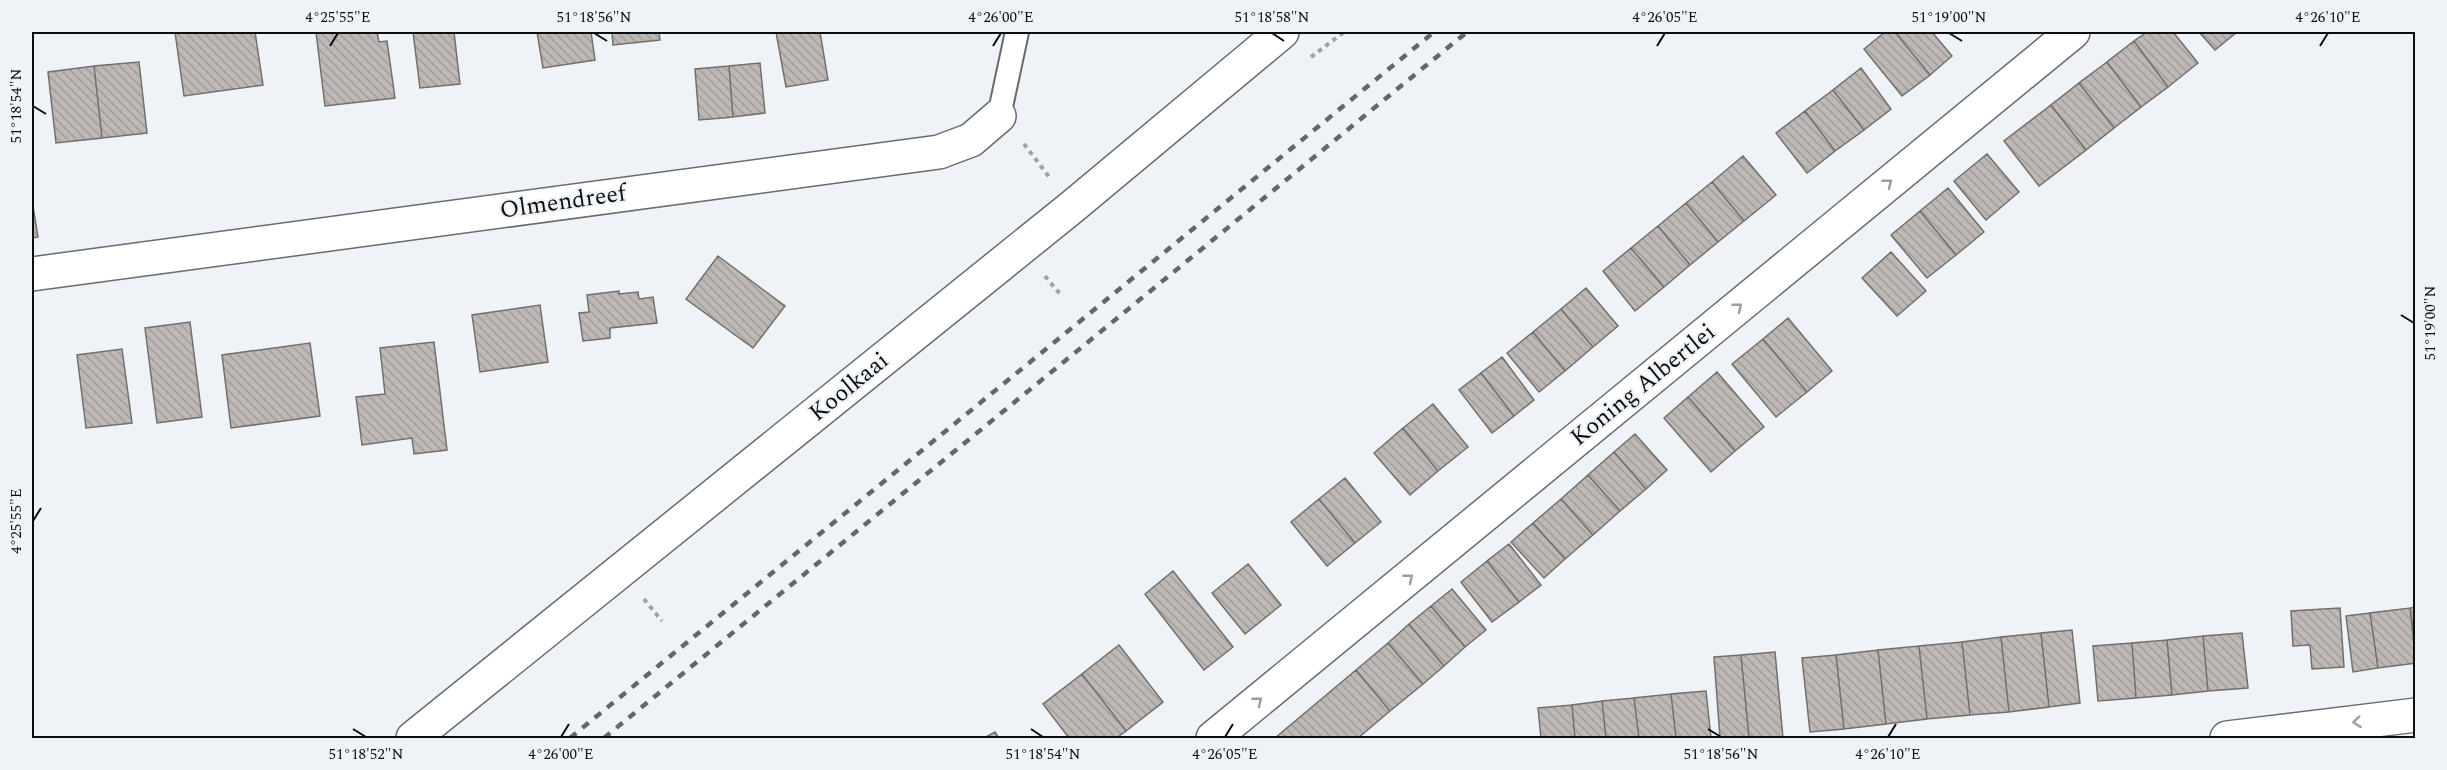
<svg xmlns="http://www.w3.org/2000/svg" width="2447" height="770" font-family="Spectral,serif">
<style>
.building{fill:url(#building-back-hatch);stroke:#736f6c;stroke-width:1.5}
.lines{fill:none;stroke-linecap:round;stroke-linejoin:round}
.lane-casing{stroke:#686b6e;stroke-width:26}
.street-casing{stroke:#686b6e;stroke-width:36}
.path{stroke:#a0a3a6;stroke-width:4;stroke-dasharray:4.5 4.5;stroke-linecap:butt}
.lane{stroke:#fff;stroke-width:22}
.street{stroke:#fff;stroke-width:33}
.rail{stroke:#646668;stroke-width:4.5;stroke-dasharray:8 8;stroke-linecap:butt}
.oneway{stroke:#9e9e9f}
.ticks{fill:none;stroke:#0c0d0e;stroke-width:2}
.labels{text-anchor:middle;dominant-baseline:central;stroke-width:4.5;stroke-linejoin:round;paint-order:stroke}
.street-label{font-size:24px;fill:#0c0d0e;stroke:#eff3f7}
.neatline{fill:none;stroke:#0c0d0e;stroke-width:2}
.ticks-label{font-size:15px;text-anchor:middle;fill:#0c0d0e}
</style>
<defs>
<pattern id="building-back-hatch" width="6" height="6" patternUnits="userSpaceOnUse" patternTransform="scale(1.5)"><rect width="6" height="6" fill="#bdb8b6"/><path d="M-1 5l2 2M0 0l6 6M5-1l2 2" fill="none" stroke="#a19d9b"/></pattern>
</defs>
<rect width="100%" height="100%" fill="#eff3f7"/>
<path class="building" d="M175,32H255L263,85L184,96Z
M316,32H377L379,42L387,41L395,98L325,106Z
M413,32H454L460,84L420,88Z
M537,32H591L595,60L543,68Z
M612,32H659L660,40L613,45Z
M776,32H820L828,80L786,87Z
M1885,32H1895L1930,75L1902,96L1864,49Z
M1895,32H1932L1952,56L1930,75Z
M2147,32H2173L2198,63L2168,87L2134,41Z
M2199,32H2237L2215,50Z
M2134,41L2168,87L2141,107L2107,62Z
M139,62L147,133L102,138L94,66Z
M2107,62L2141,107L2114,128L2079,83Z
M760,63L765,113L733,117L729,66Z
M94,66L102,138L56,143L48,72Z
M729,66L733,117L699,120L695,69Z
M1861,68L1891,109L1864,130L1833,90Z
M2079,83L2114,128L2086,150L2051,105Z
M1833,90L1864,130L1835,151L1805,111Z
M2051,105L2086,150L2039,186L2004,141Z
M1805,111L1835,151L1807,173L1776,133Z
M1987,154L2019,192L1986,220L1954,181Z
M1743,156L1776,195L1744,221L1712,182Z
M1712,182L1744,221L1718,242L1686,203Z
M1948,188L1984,232L1956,255L1920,211Z
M32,200L38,237L32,238Z
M1686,203L1718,242L1690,265L1658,226Z
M1920,211L1956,255L1927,278L1891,235Z
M1658,226L1690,265L1664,287L1631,248Z
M1631,248L1664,287L1635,311L1603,271Z
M1891,252L1926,291L1897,316L1862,278Z
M718,256L785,306L753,348L686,299Z
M1586,288L1618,326L1593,347L1561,309Z
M619,291V294L638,292L639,299L653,297L657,323L610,328V338L583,341L579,313L589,312L587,295Z
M540,305L548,362L480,372L472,315Z
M1561,309L1593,347L1565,371L1533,332Z
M1788,318L1832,371L1807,392L1763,339Z
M190,322L202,417L157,423L145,328Z
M1533,332L1565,371L1539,392L1507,353Z
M1763,339L1807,392L1776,417L1732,364Z
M434,342L447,450L414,454L412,438L362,445L356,397L385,394L380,348Z
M310,343L320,416L231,428L222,355Z
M122,349L132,423L86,428L77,355Z
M1502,357L1534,400L1514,416L1481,373Z
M1717,372L1764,427L1735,451L1688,397Z
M1481,373L1514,416L1492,433L1459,390Z
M1688,397L1735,451L1711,472L1664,418Z
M1433,404L1468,447L1438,471L1403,428Z
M1403,428L1438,471L1410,495L1374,453Z
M1635,434L1667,470L1646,489L1614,452Z
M1614,452L1646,489L1620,511L1588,475Z
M1588,475L1620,511L1593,535L1561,499Z
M1345,478L1381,522L1355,543L1319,499Z
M1319,499L1355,543L1327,566L1291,522Z
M1561,499L1593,535L1565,559L1533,523Z
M1533,523L1565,559L1544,578L1511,542Z
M1509,544L1541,585L1519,602L1487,561Z
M1487,561L1519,602L1492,622L1461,582Z
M1248,564L1281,605L1245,634L1212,593Z
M1173,571L1233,647L1204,670L1145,594Z
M1452,589L1486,630L1465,647L1431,606Z
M1431,606L1465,647L1444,666L1409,624Z
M2416,607V651L2410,608Z
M2340,608L2344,667L2312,669L2310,645L2293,646L2291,611Z
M2410,608L2416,663L2378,668L2370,613Z
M2370,613L2378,668L2353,672L2346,616Z
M1409,624L1444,666L1423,684L1388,643Z
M2072,630L2080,703L2049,707L2041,633Z
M2041,633L2049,707L2009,712L2001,637Z
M2242,633L2248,688L2208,691L2203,636Z
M2203,636L2208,691L2172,695L2167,640Z
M2001,637L2009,712L1970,715L1962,642Z
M2167,640L2172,695L2136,698L2132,643Z
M1962,642L1970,715L1927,719L1919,646Z
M1388,643L1423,684L1390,711L1356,670Z
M2132,643L2136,698L2098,701L2093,646Z
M1119,645L1163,702L1126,731L1082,674Z
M1919,646L1927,719L1886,724L1878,650Z
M1878,650L1886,724L1844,729L1836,655Z
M1775,652L1783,738H1749L1741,655Z
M1741,655L1749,738H1720L1714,657Z
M1836,655L1844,729L1810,732L1802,658Z
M1356,670L1390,711L1358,738H1275Z
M1082,674L1126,731L1116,738H1069L1043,704Z
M1706,691L1711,738H1676L1671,694Z
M1671,694L1676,738H1639L1634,698Z
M1634,698L1639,738H1606L1602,701Z
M1602,701L1606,738H1575L1572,705Z
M1572,705L1575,738H1541L1538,708Z
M995,732L999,738H984Z"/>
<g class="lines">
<g class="lane-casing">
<path id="lane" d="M999,116L1017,32"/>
</g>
<g class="street-casing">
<path id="street" d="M32,274L939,152L971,140L999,116
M413,738L1072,207L1282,32
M1213,738L2073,32
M2227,738L2416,715"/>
</g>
<path class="path" d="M1311,57L1344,32
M1024,144L1050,178
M1045,276L1060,294
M644,599L662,621"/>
<use href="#lane" class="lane"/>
<use href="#street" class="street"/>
<path class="rail" d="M570,738L1434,32
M604,738L1467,32"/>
</g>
<defs><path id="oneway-chevron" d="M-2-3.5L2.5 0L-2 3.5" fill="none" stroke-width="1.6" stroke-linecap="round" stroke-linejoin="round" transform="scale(1.5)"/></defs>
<g class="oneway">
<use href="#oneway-chevron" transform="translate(1888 183) rotate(-39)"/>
<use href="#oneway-chevron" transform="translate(1738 307) rotate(-39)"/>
<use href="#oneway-chevron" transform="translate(1409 578) rotate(-39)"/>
<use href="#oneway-chevron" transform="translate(1258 701) rotate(-39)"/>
<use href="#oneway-chevron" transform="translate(2357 722) rotate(173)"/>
</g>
<path class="ticks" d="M594,33L607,41M1272,33L1284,41M1949,33L1962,41M330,46L338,33M993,46L1001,33M1657,46L1665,33M2320,46L2328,33M33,106L46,114M2401,315L2414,323M33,521L41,508M353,729L366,737M1031,729L1043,737M1708,729L1721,737M561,737L569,724M1225,737L1233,724M1888,737L1896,724"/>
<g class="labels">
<g class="street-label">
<text transform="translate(563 202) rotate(-8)">Olmendreef</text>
<text transform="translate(1643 385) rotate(-39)">Koning Albertlei</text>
<text transform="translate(849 387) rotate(-39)">Koolkaai</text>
</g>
</g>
<rect width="2447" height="770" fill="none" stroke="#eff3f7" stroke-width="66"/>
<rect x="33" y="33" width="2381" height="704" class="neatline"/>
<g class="ticks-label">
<text x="338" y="22">4°25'55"E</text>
<text x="594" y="22">51°18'56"N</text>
<text x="1001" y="22">4°26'00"E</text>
<text x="1272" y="22">51°18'58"N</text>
<text x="1665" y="22">4°26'05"E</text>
<text x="1949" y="22">51°19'00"N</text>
<text x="2328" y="22">4°26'10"E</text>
<text transform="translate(16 106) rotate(-90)" y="5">51°18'54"N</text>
<text transform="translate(2430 323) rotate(-90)" y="5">51°19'00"N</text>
<text transform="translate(16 521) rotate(-90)" y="5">4°25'55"E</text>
<text x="366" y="759">51°18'52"N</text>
<text x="561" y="759">4°26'00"E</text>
<text x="1043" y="759">51°18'54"N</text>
<text x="1225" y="759">4°26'05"E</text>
<text x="1721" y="759">51°18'56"N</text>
<text x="1888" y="759">4°26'10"E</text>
</g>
</svg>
